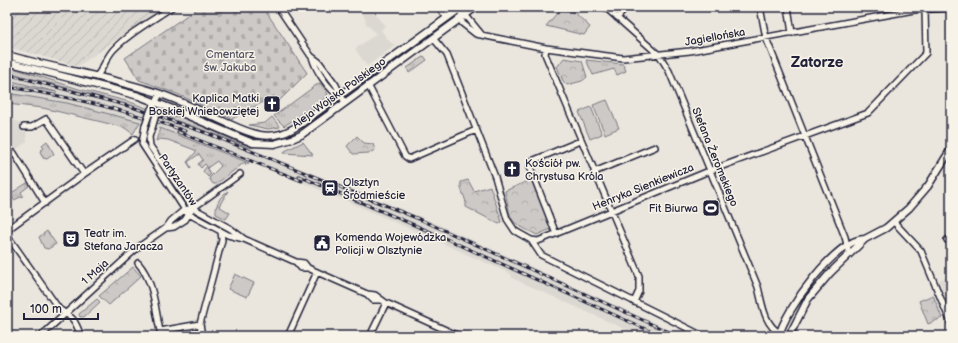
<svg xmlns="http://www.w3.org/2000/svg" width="958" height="343" font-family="'Balsamiq Sans',sans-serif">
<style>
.built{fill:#dbd8d2}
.industrial{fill:url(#industrial-furrows)}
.grass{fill:url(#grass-tufts);stroke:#787680}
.cemetery{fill:url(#cemetery-stones);stroke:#787680}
.park{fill:url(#park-crowns);stroke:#787680}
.pitch{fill:#cdc9c6;stroke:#787680}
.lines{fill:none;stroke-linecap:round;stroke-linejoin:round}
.minor-casing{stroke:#22223b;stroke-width:8}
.major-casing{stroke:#22223b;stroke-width:9}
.minor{stroke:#f7f3e8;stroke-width:5}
.major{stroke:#f7f3e8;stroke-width:6}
.rail-casing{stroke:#22223b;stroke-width:3}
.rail{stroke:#f7f3e8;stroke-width:1.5;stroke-dasharray:4.5;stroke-linecap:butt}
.minor-bridge-casing{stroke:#22223b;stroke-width:8;stroke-linecap:butt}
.minor-bridge{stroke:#f7f3e8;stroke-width:5}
.labels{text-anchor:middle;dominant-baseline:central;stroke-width:3;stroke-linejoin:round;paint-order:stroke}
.street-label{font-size:11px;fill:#22223b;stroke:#f7f3e8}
.park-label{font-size:11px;fill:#555465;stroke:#f7f3e8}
.poi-label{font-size:11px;fill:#22223b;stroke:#f7f3e8;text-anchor:start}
.district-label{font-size:15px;font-weight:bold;fill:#22223b;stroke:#f7f3e8}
</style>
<defs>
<pattern id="industrial-furrows" width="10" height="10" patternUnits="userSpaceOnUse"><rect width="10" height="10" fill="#dbd8d2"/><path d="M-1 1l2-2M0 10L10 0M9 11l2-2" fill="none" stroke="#bcb9b5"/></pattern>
<pattern id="grass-tufts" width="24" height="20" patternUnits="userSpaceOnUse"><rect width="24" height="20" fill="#cdc9c6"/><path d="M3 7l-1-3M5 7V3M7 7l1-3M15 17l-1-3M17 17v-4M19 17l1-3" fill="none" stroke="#b0acab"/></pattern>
<pattern id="cemetery-stones" width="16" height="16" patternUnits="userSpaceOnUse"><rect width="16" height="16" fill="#cdc9c6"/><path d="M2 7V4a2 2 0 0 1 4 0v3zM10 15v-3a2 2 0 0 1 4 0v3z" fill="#b0acab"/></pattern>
<pattern id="park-crowns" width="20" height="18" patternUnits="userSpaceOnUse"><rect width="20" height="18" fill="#cdc9c6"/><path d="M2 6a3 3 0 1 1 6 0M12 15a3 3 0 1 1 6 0" fill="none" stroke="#b0acab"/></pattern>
</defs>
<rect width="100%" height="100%" fill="#eae6de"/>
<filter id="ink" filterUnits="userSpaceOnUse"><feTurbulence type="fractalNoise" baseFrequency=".025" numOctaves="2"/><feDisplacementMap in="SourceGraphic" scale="8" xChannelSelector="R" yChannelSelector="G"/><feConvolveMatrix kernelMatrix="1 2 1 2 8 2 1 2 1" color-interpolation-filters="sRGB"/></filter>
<g filter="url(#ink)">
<path class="built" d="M368,7H371L385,26L381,30L390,42L396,45L367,66L355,49L376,34L365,22L366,20L361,13Z
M7,72L117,101L200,128L435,223L683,336H640L512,278L511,274L372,212L270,169L180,135L90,109L7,93V84L57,92L7,80Z
M7,116L23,125L22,128L26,130L27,142L7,155Z
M951,275V308L939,280Z"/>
<path class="industrial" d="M13,7H165L78,66L7,47V28Z"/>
<path class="grass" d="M424,56L427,60L409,73L407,68Z
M586,60L623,64L626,71L617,75L614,69L593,75Z
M7,66L79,89L130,102L171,117L179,116L238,142L254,147L250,148C170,115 91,94 7,72Z
M7,80L57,92L7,84Z
M319,83L321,84L328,94L322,101L284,126L274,116Z
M7,93L67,103L140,122L133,134L125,128L102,122L43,108L7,104Z
M272,117L280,127L268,129L249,125L265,123Z
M160,128L249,163L246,165L245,162L216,184H213L209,178L221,166L217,161L207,168L211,174L208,177L203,171L207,166L205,164L201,168L198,164L203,160L199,154L188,162L191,168L187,162L196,152L195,150L168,140L160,139L156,141Z
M47,141L54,154L47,159L43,158L40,151L44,148L42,145Z
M303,142L313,155L284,153L285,151Z
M27,183L29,186L21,192L23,196L14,200L10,194Z
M228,191L219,206L230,213L226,219L216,214C215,205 220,196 228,191Z
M47,231L56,244L48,249L44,248L39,237Z
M97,299L100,302L84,317H80L79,314Z"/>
<path class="cemetery" d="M199,7H263L307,73L278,102L274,96L232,119L177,94L139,80L125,58Z"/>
<path class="park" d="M562,9L574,12L590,27L584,35L546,26L558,12Z
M564,58L582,61L587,77L582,81L567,85L563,81L557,67Z
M357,136L364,143L373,144L375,150L369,153L353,154L347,146Z
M532,179L551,229L537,235C507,220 512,223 505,191Z
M468,180L474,191L490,186L502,222L499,224L466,207C467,197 459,191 461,182Z
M133,267L141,276L109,305L99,296Z
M933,295L942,318L928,324L919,301Z"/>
<path class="pitch" d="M607,100L619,128L605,134L593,105Z
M591,107L602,134L590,139L579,112Z
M235,274L254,283L247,297L228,289Z"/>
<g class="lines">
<g class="minor-casing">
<path id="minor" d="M278,7L311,56L319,62L336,85L345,103
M439,7L447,18
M605,7L660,56L669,71L758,287C762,302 764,325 780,333
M760,7L766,38L774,58L845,237L849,253
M788,7L792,33
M461,14L468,18L482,35
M462,16V23L476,34L546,48L623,58L690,51L914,10L951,8
M617,18L627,7
M433,38L447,55L495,177L507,219L515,231L531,240L538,241L709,171L868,113L926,53L925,9
M546,48L545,54L639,276V291L634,302
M312,57C316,71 327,87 339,96
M96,77C104,68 106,57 114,49C130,32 153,20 172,7
M368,85L405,156L409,159L476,130
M151,109L156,102L160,94
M145,126L142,144L187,213L228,235L244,239
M24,127H32L46,119L84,174
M152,128L149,137L150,146L193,208L231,229L244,239L296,262L301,268H308L367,294L375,295L386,303L459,336
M14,153L45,203
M594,172L655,147
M894,222L921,251L951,323
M166,228L174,227L185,220L193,208L240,174
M7,230L84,174L135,139
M556,234L530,167L532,161L580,141
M7,235L59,309C74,319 74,318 81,336
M531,240L541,255L703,336
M947,240L951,238
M296,262L304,263L308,268
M138,263C154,281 155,308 160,331L200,324
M367,294L373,300H380
M41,336L137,248L166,228L171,221L184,210L193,208
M202,336L200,324L222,240L221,232
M288,336L317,272
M370,336L386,303
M464,336H467"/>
</g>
<g class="major-casing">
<path id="major" d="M7,55C57,69 109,77 158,93C181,101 203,112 225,122C236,127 248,133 260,135C276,138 289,132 302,123L462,7
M7,62L139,96L170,108L243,139L253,143L274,144L292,139L301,135L476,7
M779,336C785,310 837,238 865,239
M789,336L808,299L830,273L865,239L886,228L909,208L928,186L951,149"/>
</g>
<use href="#minor" class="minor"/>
<use href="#major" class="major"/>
<g class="rail-casing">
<path id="rail" d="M7,74L132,107L209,134L419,219L678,336
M7,87C68,96 127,110 185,131
M178,132L302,181
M299,176L440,236L661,336"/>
</g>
<use href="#rail" class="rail"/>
<g class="minor-bridge-casing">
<path id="minor-bridge" d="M145,126L151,109
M152,128L157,111"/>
</g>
<use href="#minor-bridge" class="minor-bridge"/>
</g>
</g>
<defs>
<g id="church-square" transform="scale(0.9)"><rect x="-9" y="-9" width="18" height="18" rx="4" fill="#22223b" stroke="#f7f3e8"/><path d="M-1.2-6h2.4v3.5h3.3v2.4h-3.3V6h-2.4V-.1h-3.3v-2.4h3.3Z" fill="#fff"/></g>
<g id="station-square" transform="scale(0.9)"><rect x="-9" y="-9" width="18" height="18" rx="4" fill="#22223b" stroke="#f7f3e8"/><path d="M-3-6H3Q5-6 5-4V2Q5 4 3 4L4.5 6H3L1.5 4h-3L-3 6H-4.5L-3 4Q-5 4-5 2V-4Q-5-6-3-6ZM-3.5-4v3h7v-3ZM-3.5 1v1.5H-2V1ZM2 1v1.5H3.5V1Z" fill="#fff"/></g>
<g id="stadium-square" transform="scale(0.9)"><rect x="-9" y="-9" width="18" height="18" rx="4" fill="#22223b" stroke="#f7f3e8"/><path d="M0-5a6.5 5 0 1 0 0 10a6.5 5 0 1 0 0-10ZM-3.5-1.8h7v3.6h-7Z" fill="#fff"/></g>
<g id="theatre-square" transform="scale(0.9)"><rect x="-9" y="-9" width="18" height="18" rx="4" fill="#22223b" stroke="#f7f3e8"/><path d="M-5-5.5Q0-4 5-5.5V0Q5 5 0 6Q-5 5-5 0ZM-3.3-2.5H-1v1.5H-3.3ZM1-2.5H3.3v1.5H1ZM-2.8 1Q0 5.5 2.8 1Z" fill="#fff"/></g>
<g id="civic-square" transform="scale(0.9)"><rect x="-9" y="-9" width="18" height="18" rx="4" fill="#22223b" stroke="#f7f3e8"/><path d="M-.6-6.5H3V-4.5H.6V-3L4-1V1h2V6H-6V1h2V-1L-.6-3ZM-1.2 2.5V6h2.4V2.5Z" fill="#fff"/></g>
</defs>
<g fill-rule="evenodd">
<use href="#church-square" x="272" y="104"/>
<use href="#church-square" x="512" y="169"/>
<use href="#station-square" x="330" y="188"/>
<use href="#stadium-square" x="711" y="208"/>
<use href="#theatre-square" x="71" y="239"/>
<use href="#civic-square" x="322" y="243"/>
</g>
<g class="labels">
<g class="street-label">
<text transform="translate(715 37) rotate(-10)">Jagiellońska</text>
<text transform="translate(339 93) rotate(-36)">Aleja Wojska Polskiego</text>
<text transform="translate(715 157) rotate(68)">Stefana Żeromskiego</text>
<text transform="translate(178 180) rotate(56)">Partyzantów</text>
<text transform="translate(643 187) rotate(-22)">Henryka Sienkiewicza</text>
<text transform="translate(95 272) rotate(-42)">1 Maja</text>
</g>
<g class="park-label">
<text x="230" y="54">Cmentarz<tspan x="230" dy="13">św. Jakuba</tspan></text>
</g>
<g class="poi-label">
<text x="259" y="98" text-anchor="end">Kaplica Matki<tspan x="259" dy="13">Boskiej Wniebowziętej</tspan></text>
<text x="525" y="163">Kościół pw.<tspan x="525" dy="13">Chrystusa Króla</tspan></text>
<text x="343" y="182">Olsztyn<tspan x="343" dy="13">Śródmieście</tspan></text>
<text x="698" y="208" text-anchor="end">Fit Biurwa</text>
<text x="84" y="233">Teatr im.<tspan x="84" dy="13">Stefana Jaracza</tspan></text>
<text x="335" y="237">Komenda Wojewódzka<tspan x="335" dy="13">Policji w Olsztynie</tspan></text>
</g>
<g class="district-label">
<text x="817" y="62">Zatorze</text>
</g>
</g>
<rect width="958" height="343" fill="none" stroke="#f7f3e8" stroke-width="24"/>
<rect x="12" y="12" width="934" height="319" fill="none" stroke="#22223b" stroke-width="1.5" filter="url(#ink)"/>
<path d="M24 313v6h74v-6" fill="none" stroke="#22223b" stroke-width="2"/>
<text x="30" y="313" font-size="12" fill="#22223b" stroke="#f7f3e8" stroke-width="3" paint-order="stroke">100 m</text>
</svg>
